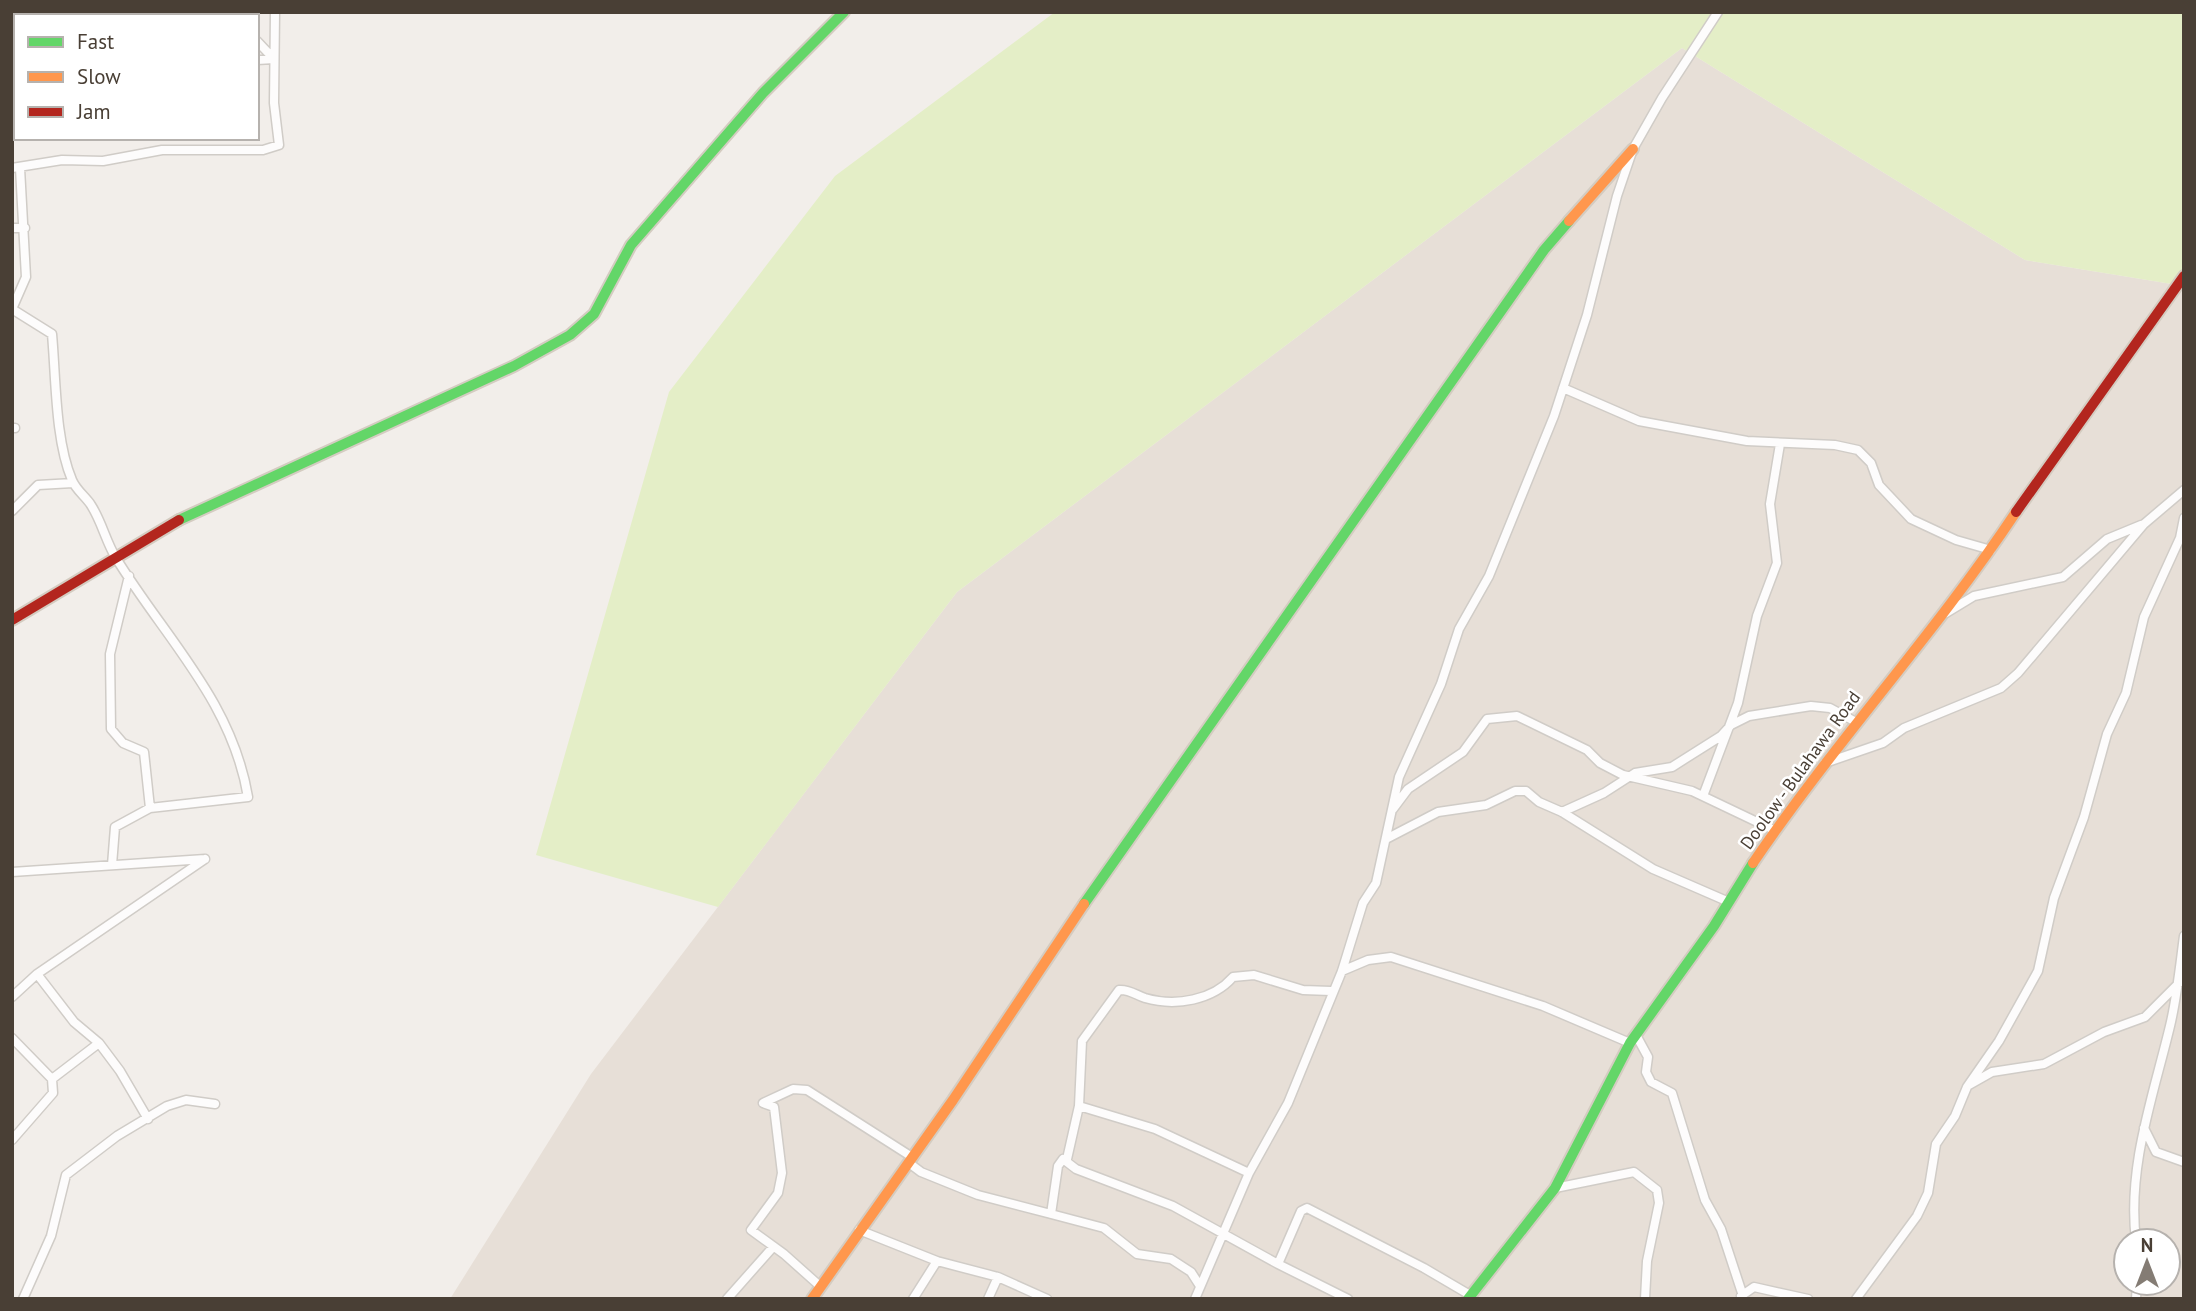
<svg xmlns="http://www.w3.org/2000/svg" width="2196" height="1311" font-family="'PT Sans',sans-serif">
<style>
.residential{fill:#e7dfd7;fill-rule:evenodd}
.green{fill:#e4eec7}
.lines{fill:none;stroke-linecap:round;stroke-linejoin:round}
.street-casing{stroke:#d0ccc7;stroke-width:11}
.fast-casing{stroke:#d4ccc1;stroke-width:14}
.slow-casing{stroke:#d4ccc1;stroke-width:14}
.jam-casing{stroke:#d4ccc1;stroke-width:14}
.street{stroke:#fdfcfc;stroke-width:8}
.fast{stroke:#63d668;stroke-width:10}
.slow{stroke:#ff974d;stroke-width:10}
.jam{stroke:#b3261e;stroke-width:10}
.labels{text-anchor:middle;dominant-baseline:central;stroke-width:5;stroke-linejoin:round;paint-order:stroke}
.street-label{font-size:18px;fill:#493f35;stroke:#fff}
</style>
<rect width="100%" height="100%" fill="#f2eeea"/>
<path class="residential" d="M1682,48L2025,260L2184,286V1299H450L591,1074L957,592ZM2126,1241H2168V1283H2126Z"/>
<path class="green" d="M1055,12H2184V286L2025,260L1682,48L957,592L718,907L536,855L669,392L835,176Z"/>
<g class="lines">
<g class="street-casing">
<path id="street" d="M151,12L162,16
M12,31L15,72
M257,41L274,59
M257,60L274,59
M12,168L62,160L103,161L162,150H263L279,145L274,103L275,12
M12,228H25
M12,309L52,334C56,378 55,440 72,480C76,490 86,497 91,505C102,522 106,542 116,558C165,638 232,701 248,797L150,808
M12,309L26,277L20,168
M1563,388L1639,421L1747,441L1835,445L1858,450L1871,463L1879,485L1911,519L1956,540L1991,550
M12,428H15
M12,511L38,485L73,483
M1946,613L1974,596L2063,577L2107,539L2141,525
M1825,763L1883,743L1904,728L2001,688L2018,673L2144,524L2184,490
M1703,796L1738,703L1757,616L1777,563L1770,504L1780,444
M1393,809L1408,789L1463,752L1487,719L1517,716L1587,750L1600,763L1623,775L1692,791L1776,831
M1562,812L1604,793L1635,773L1672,767L1721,736L1731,725L1749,716L1811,706L1830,708L1856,722
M1386,839L1438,812L1486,805L1515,791H1526L1539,802L1562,812L1653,869L1729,902
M112,865L115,827L150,808L144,752L123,743L111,729L110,654L129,576
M12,872L205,859
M1342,971L1368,960L1391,957L1543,1006L1630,1043
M37,974L74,1022L99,1043L120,1071L148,1119
M12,997L37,974L205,859
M1636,1035L1648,1057L1646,1072L1651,1082L1672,1093L1705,1200L1721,1229L1744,1299
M12,1038L52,1079L53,1093L12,1140
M52,1079L99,1043
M1969,1085L1992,1072L2044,1064L2104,1032L2145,1017L2184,978
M1079,1106L1082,1041L1119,990C1129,989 1136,995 1145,998C1176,1007 1213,1000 1233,977L1254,975L1303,990L1331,991
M2144,1128L2156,1152L2184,1162
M1067,1159L1079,1106L1155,1129L1249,1173
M909,1163L921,1172L978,1195L1051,1214L1058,1166L1063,1159L1076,1169L1173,1206L1278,1264L1301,1211L1307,1208L1424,1268L1470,1295
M1555,1188L1634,1172L1657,1190L1659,1203L1647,1261L1645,1299
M1051,1214L1104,1228L1137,1254L1171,1259L1191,1272L1200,1286
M859,1230L937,1261L998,1277L1047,1299
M2136,1241C2127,1167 2153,1097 2170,1026C2177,997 2180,966 2184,936
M1278,1264L1348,1299
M821,1287L784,1254L751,1230L778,1193L782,1173L774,1107L763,1103L793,1089L807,1090L912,1157
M1741,1296L1754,1287L1808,1299
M23,1299L51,1236L66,1175L117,1136L167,1106L186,1100L215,1104
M727,1299L773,1247
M913,1299L937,1261
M988,1299L998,1277
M1195,1299L1249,1173L1288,1103L1342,971L1363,903L1376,883L1399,777L1441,684L1459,629L1489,576L1554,416L1587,315L1617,196L1633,149L1662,98L1718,12
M1856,1299L1917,1216L1928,1193L1936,1144L1955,1116L1967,1087L1999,1041L2038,971L2054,898L2084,817L2107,734L2126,693L2144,617L2180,538L2184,518
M2136,1299L2137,1283"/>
</g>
<g class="fast-casing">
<path id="fast" d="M179,520L514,366L570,335L594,314L631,245L763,93L844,12
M1084,904L1544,250L1569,221
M1468,1299L1555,1188L1630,1043L1714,926L1753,863"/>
</g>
<g class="slow-casing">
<path id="slow" d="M1569,221L1633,149
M1753,863C1835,742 1935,634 2016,512
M812,1299L953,1100L1084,904"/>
</g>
<g class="jam-casing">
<path id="jam" d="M2016,512L2184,276
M12,620L179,520"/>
</g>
<use href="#street" class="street"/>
<use href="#fast" class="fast"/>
<use href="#slow" class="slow"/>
<use href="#jam" class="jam"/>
</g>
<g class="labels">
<g class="street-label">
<text transform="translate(1800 770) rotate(-54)">Doolow - Bulahawa Road</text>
</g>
</g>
<rect width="2196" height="1311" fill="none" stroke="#493f35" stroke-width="28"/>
<rect x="14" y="14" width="245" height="126" fill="#ffffff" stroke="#b6b2ae" stroke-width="2"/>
<rect x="28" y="37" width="35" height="10" fill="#63d668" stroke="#b6b2ae" stroke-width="2"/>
<text x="77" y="49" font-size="21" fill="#493f35">Fast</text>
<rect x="28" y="72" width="35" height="10" fill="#ff974d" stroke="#b6b2ae" stroke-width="2"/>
<text x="77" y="84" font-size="21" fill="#493f35">Slow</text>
<rect x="28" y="107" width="35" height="10" fill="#b3261e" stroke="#b6b2ae" stroke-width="2"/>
<text x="77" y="119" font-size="21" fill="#493f35">Jam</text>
<g transform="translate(2147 1262)"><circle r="33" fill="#ffffff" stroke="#b6b2ae" stroke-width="2"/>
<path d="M0-5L12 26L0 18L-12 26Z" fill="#847c74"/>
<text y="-10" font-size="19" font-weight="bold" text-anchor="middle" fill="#493f35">N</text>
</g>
</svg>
